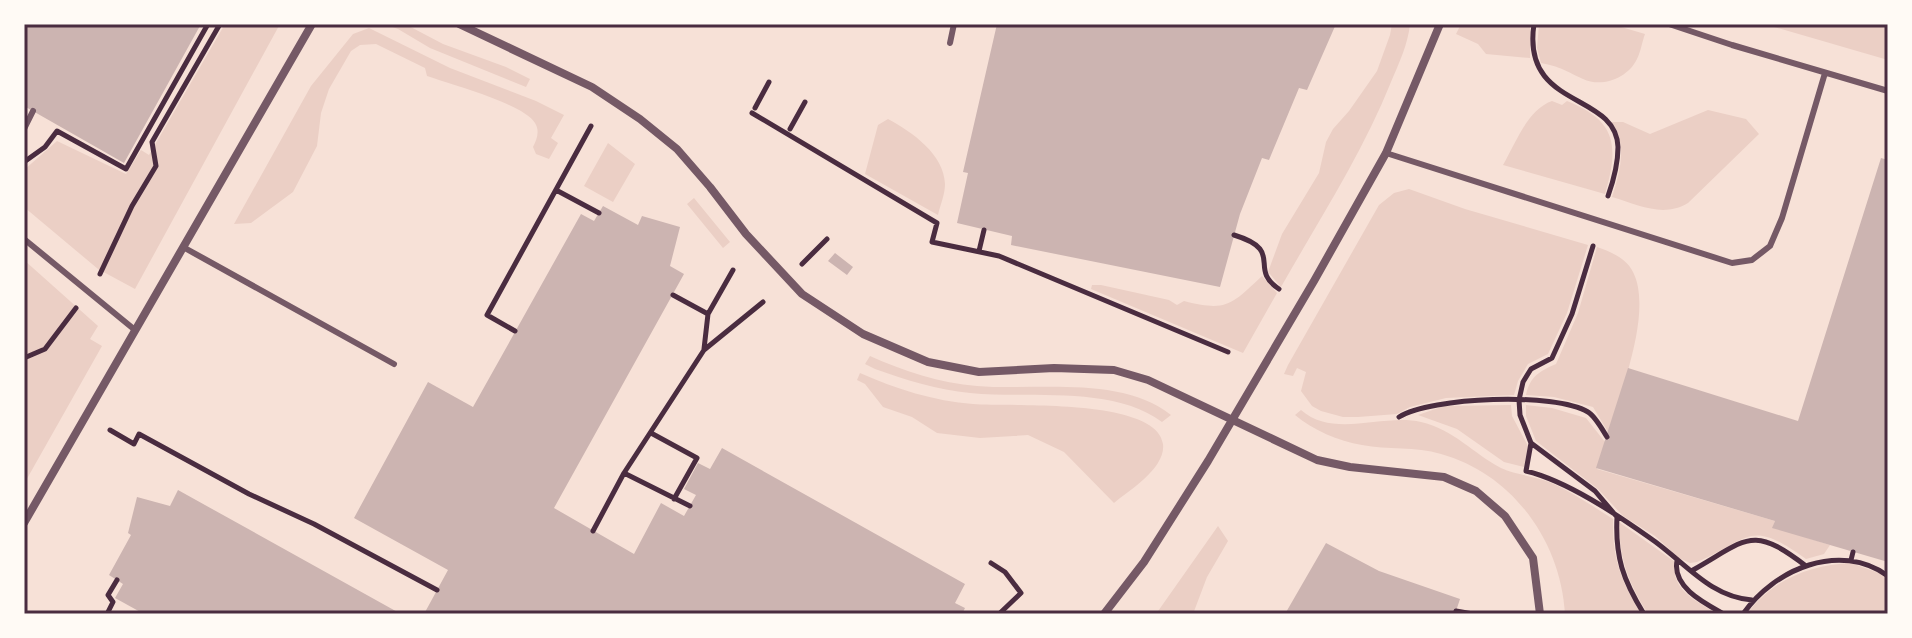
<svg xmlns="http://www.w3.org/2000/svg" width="1912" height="638" font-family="'Fira Sans Condensed',sans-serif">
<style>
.green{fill:#ebcfc5}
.building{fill:#ccb4b1}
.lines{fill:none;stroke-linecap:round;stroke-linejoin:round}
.path{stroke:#4a2c40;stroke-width:5}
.service{stroke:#755966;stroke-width:6}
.minor{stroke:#755966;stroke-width:8}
.neatline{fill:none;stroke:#4a2c40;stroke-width:3}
</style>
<rect width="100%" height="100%" fill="#f7e1d7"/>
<path class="green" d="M225,24H280L135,289L98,269L24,207V170L57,141L126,174L141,150L149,155Z
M384,24H405L443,44L506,67L530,79L526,87L430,48L398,29Z
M1392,24H1410C1408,44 1399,63 1391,82C1362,154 1319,220 1281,287L1268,272L1282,234L1319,173L1326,142L1333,129L1349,111L1377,71L1390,35Z
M1461,24H1530V58L1486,54L1478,44L1456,34Z
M1539,24H1611L1645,34C1642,42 1641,51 1637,59C1628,78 1602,88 1583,79C1566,71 1561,67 1541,63L1537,48Z
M1764,24H1888V60Z
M369,28L450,68L536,101L564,115L551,138L558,143L549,159L536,154L533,147C537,139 540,131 535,123C524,104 450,84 427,76L425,68L376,44L360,45L351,51L329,89L321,113L317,146L293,192L251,223L234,224L311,86L353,34Z
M1552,101L1562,105L1567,101C1617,121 1619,146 1605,194L1503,165C1516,143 1527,110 1552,101Z
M1708,110L1746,119L1759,134L1688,203C1663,218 1639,205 1612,197C1620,172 1628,144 1611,122H1623L1650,134Z
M888,119C912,132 944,154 945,184C945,195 940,205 938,215L865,174L878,125Z
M608,143L635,164L613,202L584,186Z
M1409,189L1465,209L1588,245L1567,313L1548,354L1528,364L1518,381L1514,395L1446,398L1410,407L1397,414L1358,417H1343L1321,411L1312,406L1301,391L1306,372L1297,368L1293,376L1284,374L1288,365L1379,205L1394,193Z
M694,198L730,242L723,248L687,204Z
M1597,247C1610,251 1627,259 1633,272C1653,311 1621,392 1608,432L1593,407L1554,397L1526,395C1530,376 1540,371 1556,364L1578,313Z
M24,260L98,326L90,339L102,346L24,484Z
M1262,276L1277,293L1243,353L1091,289L1092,285H1101L1169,300L1177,305L1184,301C1227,312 1231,305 1262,276Z
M870,356C903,371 940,383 977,386C1036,391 1121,375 1171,415L1162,422C1112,385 1030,399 970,393C938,390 906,380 875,369L865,364Z
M860,373C896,389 934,401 973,404C1007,407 1157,397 1163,444C1166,468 1130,490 1114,503L1064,452L1028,435L980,438L937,433L912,417L883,407L865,384L857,380Z
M1511,405L1512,416L1528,446L1524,467L1504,462L1457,429L1418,415L1444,406Z
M1526,405L1552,408L1586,418L1605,442L1597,469L1775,521L1773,527L1830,545L1824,554L1806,559C1749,518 1752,538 1697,562L1690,563L1679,558L1655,536L1623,516L1598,489L1536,441L1526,416Z
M1301,410C1334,439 1383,413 1421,422C1453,429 1474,454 1501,468C1516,475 1534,476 1549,482C1571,491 1592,506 1613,519C1612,558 1621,581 1641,614H1565C1561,542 1513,474 1441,454C1415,446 1388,450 1362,445C1338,441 1313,430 1295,415Z
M1619,522L1675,562C1670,590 1697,601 1717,614H1648C1628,581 1620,562 1619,522Z
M1218,526L1228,541L1207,577L1193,614H1156Z
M1851,563L1879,573L1888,579V614H1747C1772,580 1809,565 1851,563Z"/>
<path class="building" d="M24,24H201L124,163L24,106Z
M997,24H1336L1307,90L1299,88L1269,160L1262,158L1240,214L1220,287L1011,245L1012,236L957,223L968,173L963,172Z
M1881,158L1888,160V562L1772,528L1775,521L1596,468L1628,368L1798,421Z
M603,206L638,225L642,216L680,227L670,266L684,274L554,508L634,554L661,503L684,516L696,495L684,489L698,463L710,469L722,448L965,584L955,603L965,608L962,614H424L448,570L354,518L428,382L473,407L581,214L594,221Z
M835,253L853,267L847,275L828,261Z
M178,490L401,614H144L115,598L123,584L109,575L131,535L128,533L137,497L170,506Z
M1326,543L1379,571L1460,599L1455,614H1285Z"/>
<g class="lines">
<path class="path" d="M1534,24C1521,110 1616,91 1618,147C1618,163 1613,182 1608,196
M755,108L769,82
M752,113L937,223L932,242L999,256L1228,352
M790,129L805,102
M24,162L45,147L57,131L126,169L208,24
M556,190L599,213
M1234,235C1286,251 1247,268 1279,289
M1593,246L1572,314L1552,358L1531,369L1523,382L1519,400L1520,415L1531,443L1595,491L1617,517C1615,557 1623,580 1644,614
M979,251L984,230
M802,264L827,239
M100,274L132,206L156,166L152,142L220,24
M673,295L708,314
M515,331L487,315L591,126
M704,349L708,314L733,270
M24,358L45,349L76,308
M1399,417C1431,397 1555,392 1588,412C1595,416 1602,429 1607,437
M110,430L134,444L139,434L249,494L314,524L437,590
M651,433L697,458L674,499
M1531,443L1526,471C1567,481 1616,514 1650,538C1684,561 1709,597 1752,600
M624,473L690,506
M593,531L624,473L704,350L763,302
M1851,560L1853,552
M1677,561C1672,587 1704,603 1724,614
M991,563L1005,572L1021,593L999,614
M1693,570C1748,539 1751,524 1806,566
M1456,611L1473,614
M107,614L113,602L108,595L117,580
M1743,614C1774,569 1840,541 1888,576"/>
<path class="service" d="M1669,24L1732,45L1888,91
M950,43L954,24
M24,129L33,111
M1386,153L1732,263L1752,260L1770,246L1782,218L1825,73
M24,239L135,330
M183,247L394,364"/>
<path class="minor" d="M459,24L592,87L640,119L677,149L710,187L746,234L802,294L863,334L928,362L979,372L1054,368L1114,370L1148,380L1317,460L1350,467L1444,477L1476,491L1505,516L1533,558L1540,614
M24,523L312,24
M1104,614L1144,562L1208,461L1314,281L1386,153L1440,24"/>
</g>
<rect width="1912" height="638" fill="none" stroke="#fffaf5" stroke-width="52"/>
<rect x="26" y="26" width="1860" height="586" class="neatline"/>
</svg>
